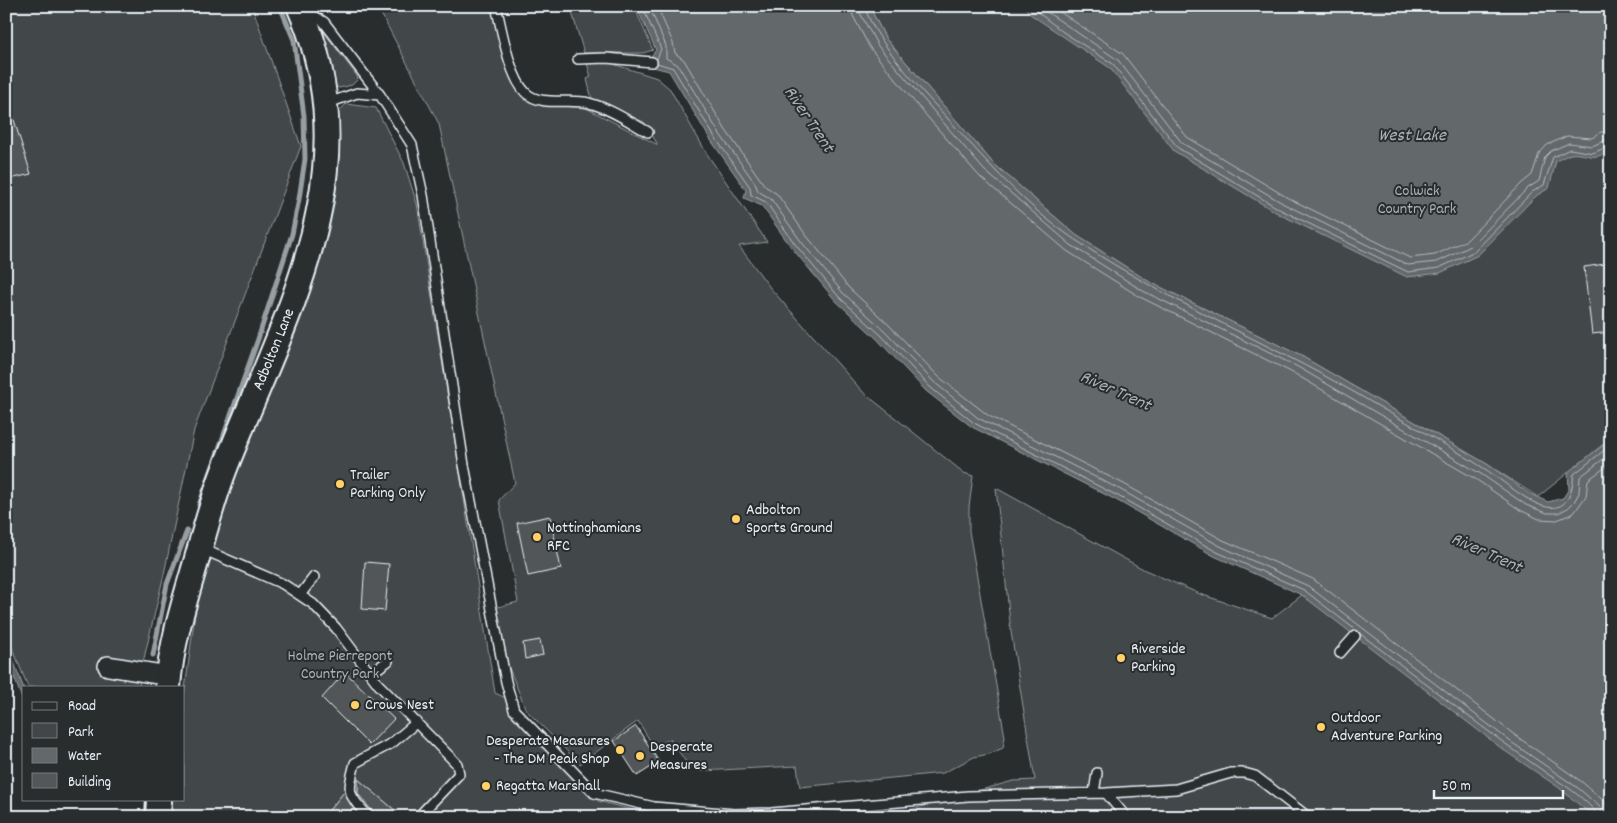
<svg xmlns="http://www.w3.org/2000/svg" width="1617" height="823" font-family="Dekko,sans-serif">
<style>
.green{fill:#424648;stroke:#959ca0}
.water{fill:#63686b;stroke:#989fa3}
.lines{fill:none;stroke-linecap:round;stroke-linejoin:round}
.shore{stroke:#b3bac0;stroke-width:1}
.stream{stroke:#989fa3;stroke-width:5}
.building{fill:#535759;stroke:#e8f1f8}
.service-casing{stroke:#e8f1f8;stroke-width:12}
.minor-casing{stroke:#e8f1f8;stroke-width:22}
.tertiary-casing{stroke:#e8f1f8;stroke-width:28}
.service{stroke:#2a2d2e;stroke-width:9}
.minor{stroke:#2a2d2e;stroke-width:19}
.tertiary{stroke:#2a2d2e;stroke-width:24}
.poi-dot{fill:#ffd166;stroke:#2a2d2e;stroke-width:2}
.labels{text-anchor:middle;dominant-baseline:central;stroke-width:4;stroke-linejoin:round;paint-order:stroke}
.park-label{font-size:16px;fill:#aeb5ba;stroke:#2a2d2e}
.street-label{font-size:16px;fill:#e8f1f8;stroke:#2a2d2e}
.poi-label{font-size:16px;fill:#e8f1f8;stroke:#2a2d2e;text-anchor:start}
.water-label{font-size:18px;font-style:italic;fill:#acb3b9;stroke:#2a2d2e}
</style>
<rect width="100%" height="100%" fill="#2a2d2e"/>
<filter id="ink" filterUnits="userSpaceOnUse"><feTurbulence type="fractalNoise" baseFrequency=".02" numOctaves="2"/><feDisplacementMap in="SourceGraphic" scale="10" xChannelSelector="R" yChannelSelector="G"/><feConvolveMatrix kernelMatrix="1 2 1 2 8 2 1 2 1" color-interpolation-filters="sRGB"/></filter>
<g filter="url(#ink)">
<path class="green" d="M6,6H252L301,146L194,430L164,574L141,671L139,687H28L6,632Z
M377,6H492L514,81L520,94L530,101L544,105L586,108L658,145L644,122L592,100L587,79L591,77L587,63H610L657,78L670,89L707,154L767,242L739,246L771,289L863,392L964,473L973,476L969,507V531L1005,737L1003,748L989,754L974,757L943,773L800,787L797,766L701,771L688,765L670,739L654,747L638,721L580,764L526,710L503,653L494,608L518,602L499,500L515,483L439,124Z
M570,6H634L653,50L643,53H584Z
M869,6H1611V438L1538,497L1487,464L1303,357L1148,281L1076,235L993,163L886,39Z
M320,27L357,76L358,79L352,85L339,88L329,82L317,28Z
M346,104L376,108L404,163L417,204L495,693L508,699L517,721L598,801L645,813L698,817H171L173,799H184V697L199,583L228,478L299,313L335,116Z
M996,488L1145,570L1200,594L1272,618L1302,595L1577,796L1594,817H816L906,811L1013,781L1035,780L1011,632Z"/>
<path class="water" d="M636,6H869L886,39L993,163L1076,235L1148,281L1303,357L1487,464L1530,494L1548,502L1563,498L1569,489L1568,472L1611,439V817H1594L1558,787L1505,751L1302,595L1214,556L1116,500L972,427L926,391L877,339L835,300L791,247L762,206L744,198L746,190L710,139L669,71L653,67L651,56L656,50Z
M1024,6H1611V148C1594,164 1589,152 1571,154C1567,155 1560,159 1556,161L1549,188L1536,196L1478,255L1440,273L1407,277L1279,214L1174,151L1110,68L1030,14Z
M6,641L24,689V704L6,655Z"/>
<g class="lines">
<path class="shore" d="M642,6L661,49L657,59
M649,6L666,46V58L678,65L719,133L755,183L758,191L771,199L800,240L843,293L885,331L934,382L978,418L1121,490L1220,546L1308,586L1511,742L1578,788L1600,807L1603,817
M657,6L673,43L675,53L684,60L725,129L765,186L777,194L806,235L849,288L890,326L939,377L989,416L1124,484L1223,540L1313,579L1516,736L1582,782L1605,802L1611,814
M851,6L853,16L870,48L917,105L980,177L1067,251L1140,297L1295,374L1477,480L1520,510L1539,519L1557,520L1574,513L1586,496L1588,480L1611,463
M859,6L860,13L878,46L984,170L1071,245L1143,291L1298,367L1481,474L1526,505L1547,513H1558L1568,508L1574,502L1579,493L1580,477L1611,453
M865,6C869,32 917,86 936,106C980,153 1020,203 1074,239C1164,300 1265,341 1359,395C1401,420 1445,443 1485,469C1502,480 1529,504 1547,507C1570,511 1572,489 1574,474L1611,445
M1030,6L1063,32L1113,64L1178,148L1281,210L1408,272L1439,268L1475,251L1532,192L1544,185L1553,157L1570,149L1593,153L1611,145
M1038,6L1118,60L1182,143L1284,204L1408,265L1437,262L1471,246L1528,188L1539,181L1545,157L1551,151L1569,143L1592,146L1611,138
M1051,6L1123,54L1187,137L1288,198L1410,258L1435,255L1467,240L1522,183L1532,175L1539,154L1547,145L1567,136L1592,138L1601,132L1611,131
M657,63L673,68L714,136L750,187L751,195L766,202L795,244L839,297L881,335L930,387L974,423L1118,496L1217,552L1304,590L1357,631
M1359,633C1424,682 1488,733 1555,779C1565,785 1596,806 1597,817"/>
<path class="stream" d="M199,505L258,339L292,234L299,199L305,159L304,116L294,40L280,6
M153,655L167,584L187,531"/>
</g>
<path class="building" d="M6,104H9L31,174L6,180Z
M1605,264L1611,306V332L1592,334L1584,267Z
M550,516L561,569L528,576L517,523Z
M365,562L389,564L385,611L362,609Z
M540,640L543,655L525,659L523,643Z
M345,672L394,719L369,745L322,698Z
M636,726L659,762L637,776L614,741Z
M358,779L403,817H373L372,811L358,794Z
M344,792L359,817H323L336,802Z"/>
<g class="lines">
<g class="service-casing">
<path id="service" d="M496,6C502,29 509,77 526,93C541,107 570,98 589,103C609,108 630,122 648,132
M305,10L324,22L380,95L412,145L423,195L464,465L506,682L514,710L594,793L654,807L734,814L771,813L968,796L1106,793L1176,789L1231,773H1244L1255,776L1308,817
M578,59L606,58L652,62
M325,104L357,93L380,95
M200,548L283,584L313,604L336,628L378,684L457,764L459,774L418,817
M300,595L314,577
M1340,653L1355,636
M371,673L388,661
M1094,793L1097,773
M1106,793L1126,817
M365,817L367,815C346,793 348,791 355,763L392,743L417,722"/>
</g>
<g class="minor-casing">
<path id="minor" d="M108,666L169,676"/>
</g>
<g class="tertiary-casing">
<g id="tertiary">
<path id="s1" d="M168,687C171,644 184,603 196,562C205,530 213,499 225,468C284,317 372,172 299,6"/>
<path d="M158,817L159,799"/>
</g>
</g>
<use href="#service" class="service"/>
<use href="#minor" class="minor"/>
<use href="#tertiary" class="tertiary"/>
</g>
</g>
<g class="poi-dot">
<circle cx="340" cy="484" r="5"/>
<circle cx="736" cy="519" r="5"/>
<circle cx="537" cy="537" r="5"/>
<circle cx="1121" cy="658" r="5"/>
<circle cx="355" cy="705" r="5"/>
<circle cx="1321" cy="727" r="5"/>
<circle cx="620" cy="750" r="5"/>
<circle cx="640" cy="756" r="5"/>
<circle cx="486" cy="786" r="5"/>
</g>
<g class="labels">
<g class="park-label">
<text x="1417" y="191">Colwick<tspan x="1417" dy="18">Country Park</tspan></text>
<text x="340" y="656">Holme Pierrepont<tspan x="340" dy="18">Country Park</tspan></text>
</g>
<g class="street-label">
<text stroke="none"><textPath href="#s1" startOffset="355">Adbolton Lane</textPath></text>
</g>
<g class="poi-label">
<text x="350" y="475">Trailer<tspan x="350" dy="18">Parking Only</tspan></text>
<text x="746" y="510">Adbolton<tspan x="746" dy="18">Sports Ground</tspan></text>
<text x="547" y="528">Nottinghamians<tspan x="547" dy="18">RFC</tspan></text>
<text x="1131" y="649">Riverside<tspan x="1131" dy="18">Parking</tspan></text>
<text x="365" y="705">Crows Nest</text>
<text x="1331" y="718">Outdoor<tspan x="1331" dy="18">Adventure Parking</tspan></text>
<text x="610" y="741" text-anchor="end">Desperate Measures<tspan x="610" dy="18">- The DM Peak Shop</tspan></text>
<text x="650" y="747">Desperate<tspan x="650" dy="18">Measures</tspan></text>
<text x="496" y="786">Regatta Marshall</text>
</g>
<g class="water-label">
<text transform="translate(808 120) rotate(56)">River Trent</text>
<text x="1412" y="136">West Lake</text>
<text transform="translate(1115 392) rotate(24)">River Trent</text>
<text transform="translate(1486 554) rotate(24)">River Trent</text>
</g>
</g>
<rect width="1617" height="823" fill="none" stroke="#2a2d2e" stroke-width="25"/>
<rect x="12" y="12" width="1592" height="798" fill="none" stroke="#e8f1f8" stroke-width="2" filter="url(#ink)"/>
<rect x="22" y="686" width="162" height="115" fill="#2a2d2e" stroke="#767b7f"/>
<rect x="32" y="702" width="25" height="8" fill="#2a2d2e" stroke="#767b7f"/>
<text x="68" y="710" font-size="15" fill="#e8f1f8">Road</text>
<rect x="32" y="723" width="25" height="15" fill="#424648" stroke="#767b7f"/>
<text x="68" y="736" font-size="15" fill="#e8f1f8">Park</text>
<rect x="32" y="748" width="25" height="15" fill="#63686b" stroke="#767b7f"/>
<text x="68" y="760" font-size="15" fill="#e8f1f8">Water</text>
<rect x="32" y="773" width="25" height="15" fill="#535759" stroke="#767b7f"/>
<text x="68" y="786" font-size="15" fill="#e8f1f8">Building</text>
<path d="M1434 790v8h129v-8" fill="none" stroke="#e8f1f8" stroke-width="2.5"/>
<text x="1442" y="790" font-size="15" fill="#e8f1f8" stroke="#2a2d2e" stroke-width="4" paint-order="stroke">50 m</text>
</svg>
